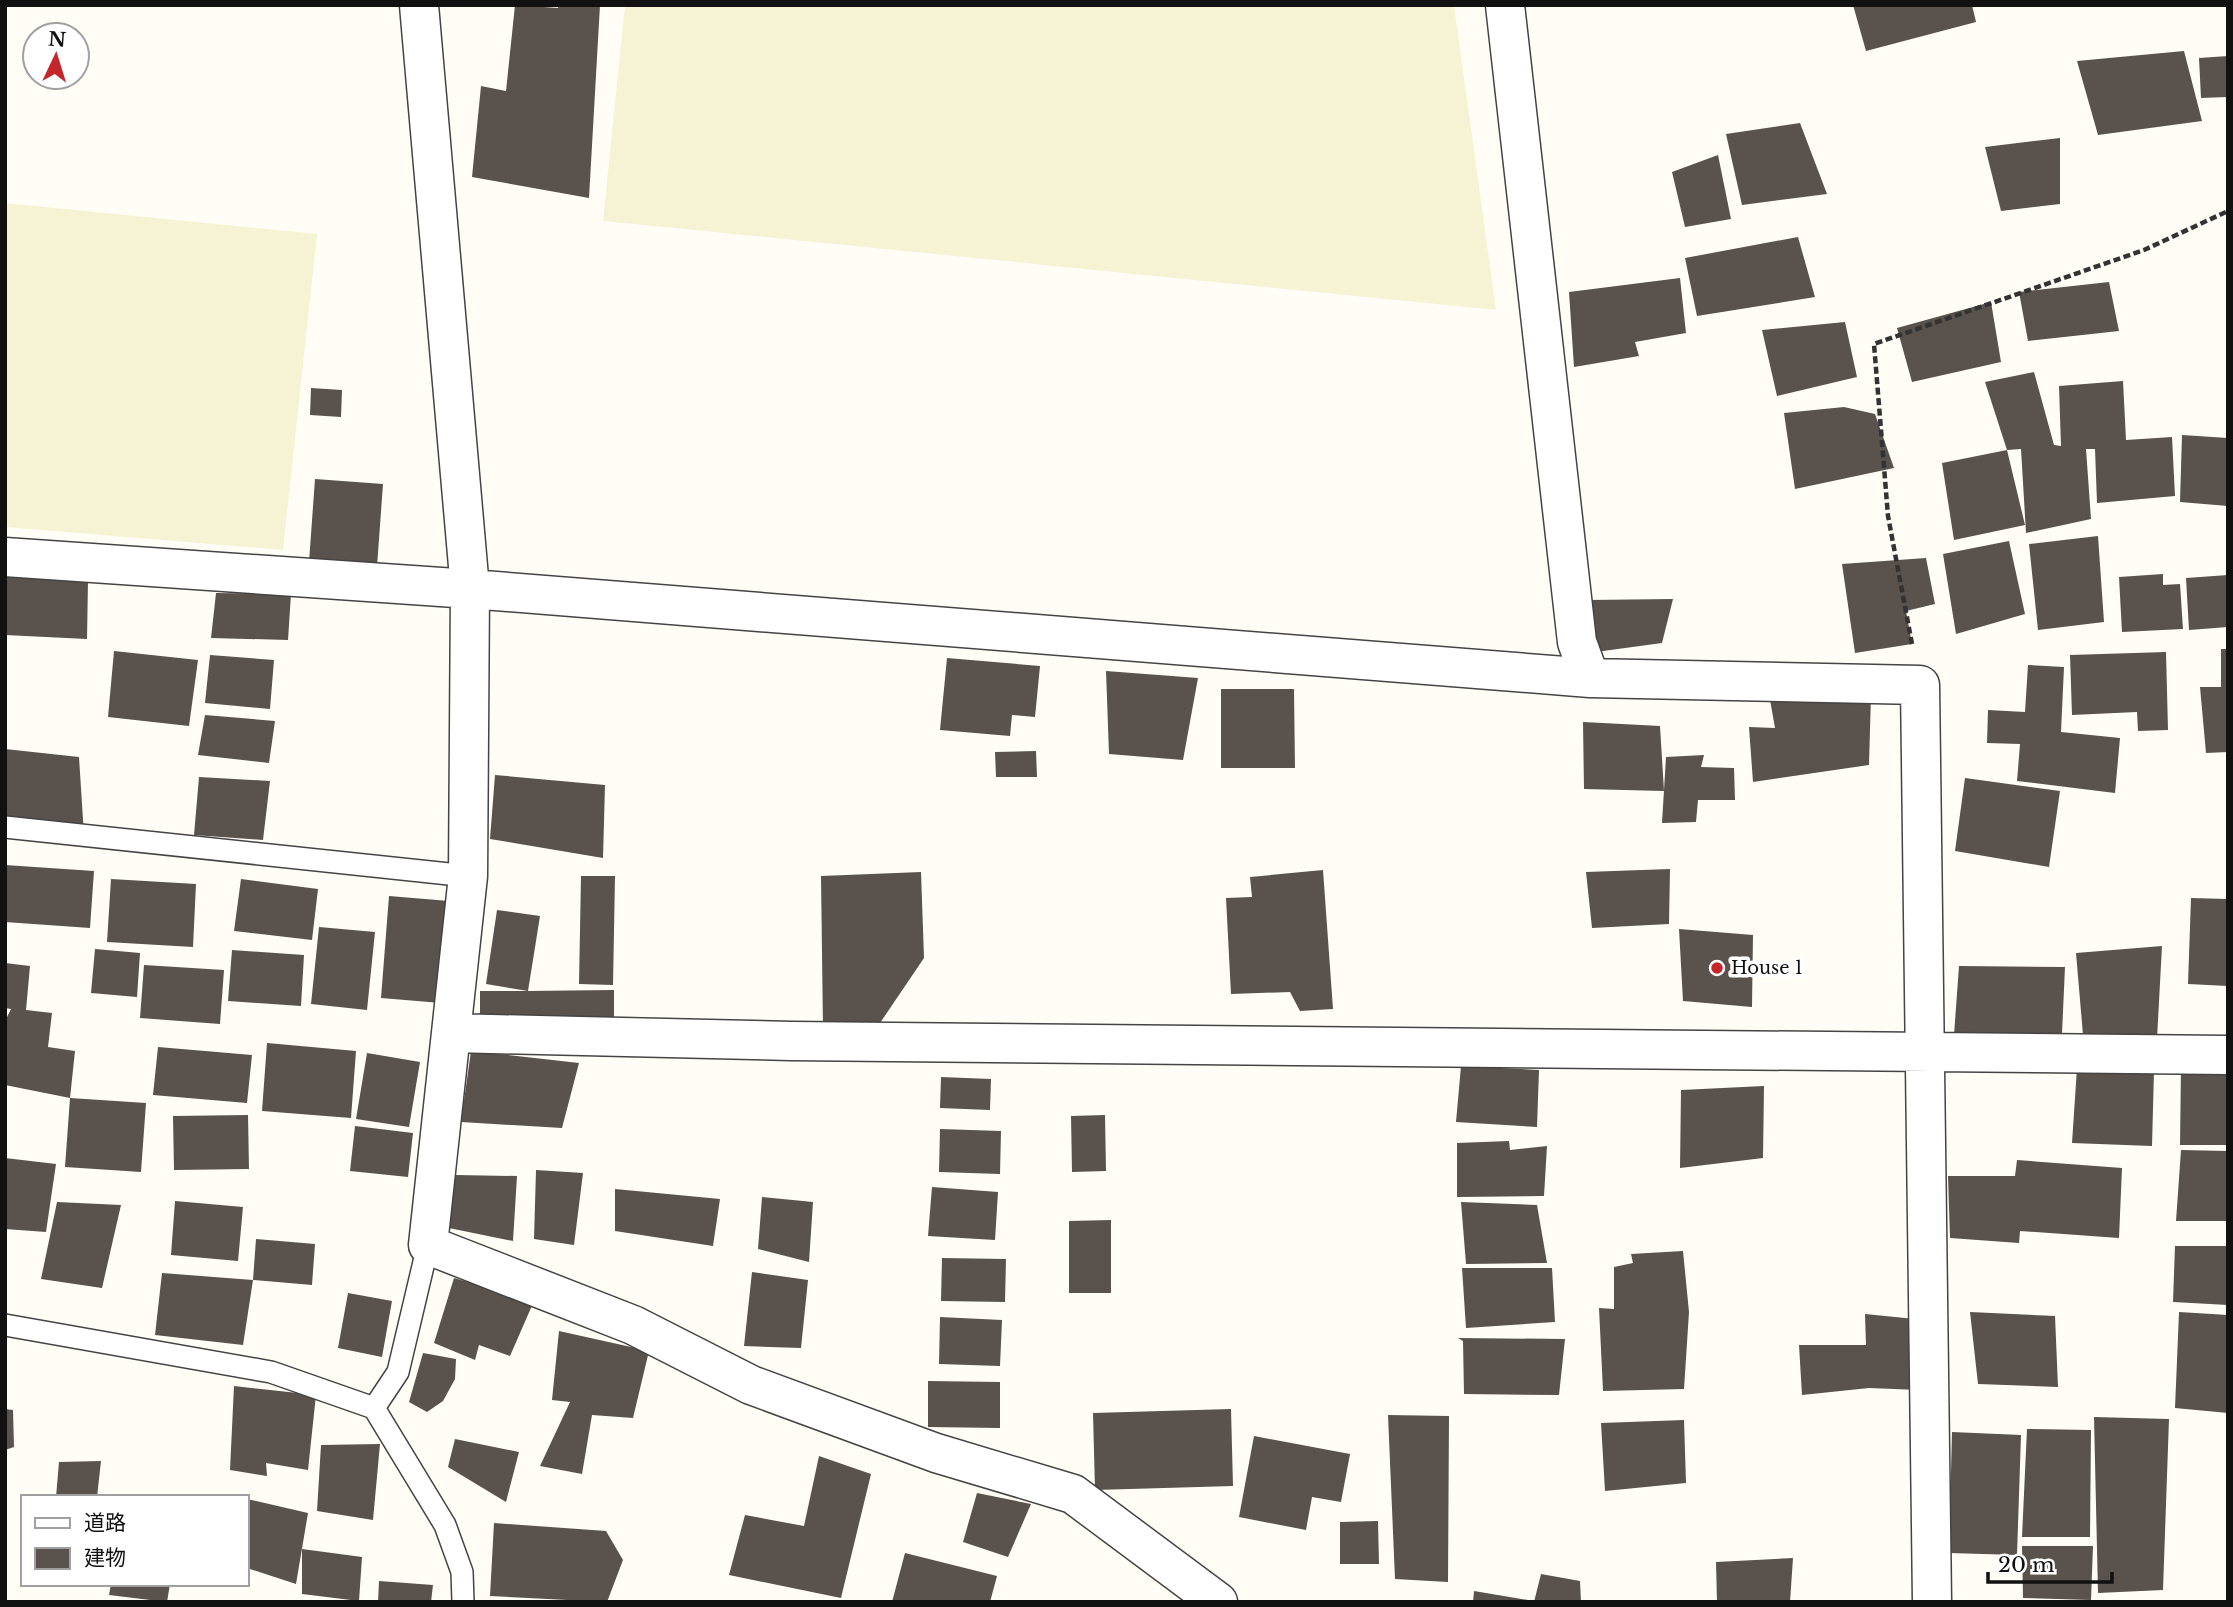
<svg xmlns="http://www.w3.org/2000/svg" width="2233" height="1607" font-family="'Libre Baskerville','Noto Sans JP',serif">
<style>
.farmland{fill:#f6f3d4}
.building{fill:#5a524d}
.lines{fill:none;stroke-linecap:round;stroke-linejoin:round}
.service-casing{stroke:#444;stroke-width:24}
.minor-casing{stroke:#444;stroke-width:41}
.path{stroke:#333;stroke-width:4.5;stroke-dasharray:7 3.5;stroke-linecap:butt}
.service{stroke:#fff;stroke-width:21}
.minor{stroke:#fff;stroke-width:38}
.poi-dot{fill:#c4262e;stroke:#fff;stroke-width:2.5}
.labels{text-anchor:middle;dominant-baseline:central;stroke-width:7;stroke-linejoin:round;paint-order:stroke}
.poi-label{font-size:18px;fill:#111;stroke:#fff;text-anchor:start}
</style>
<rect width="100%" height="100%" fill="#fffdf5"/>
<path class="farmland" d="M625,5H1454L1496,310L603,221Z
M5,203L317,234L283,550L5,527Z"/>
<path class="building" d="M515,5L558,8L559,5H600L589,198L472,177L481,86L506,91Z
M1853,5H1972L1976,22L1866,51Z
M2184,51L2202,121L2098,135L2077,61Z
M2228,56V97L2201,98L2199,58Z
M1800,123L1827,194L1742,205L1726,134Z
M2060,138V204L2001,211L1985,147Z
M1718,155L1731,219L1685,227L1672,172Z
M1798,237L1815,297L1697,316L1685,258Z
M1680,278L1686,333L1635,342L1639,356L1574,367L1569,292Z
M2109,282L2119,331L2028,341L2019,292Z
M1991,302L2001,362L1912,382L1897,328Z
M1845,322L1857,377L1777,396L1762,330Z
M2034,372L2054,445L2061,446L2059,386L2123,381L2126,440L2172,437L2175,496L2097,503L2095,449H2086L2091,519L2026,533L2021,449L2007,450L1985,382Z
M311,388L342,390L341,417L310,415Z
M1844,407L1875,414L1894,468L1795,489L1784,413Z
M2182,435L2228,438V506L2180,502Z
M2007,450L2025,525L1954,540L1942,463Z
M315,479L383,484L377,567L309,562Z
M2098,536L2104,622L2038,630L2029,544Z
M2009,541L2025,614L1956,634L1943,554Z
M1926,558L1935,604L1906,611L1912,644L1855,653L1842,564Z
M2163,574V585L2180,584L2183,629L2122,632L2119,577Z
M2228,575V627L2189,630L2186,578Z
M5,576L88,581L87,639L5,635Z
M216,593L291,594L288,640L211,638Z
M1673,599L1662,643L1581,654L1588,600Z
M2221,649H2228V752L2206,753L2200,687H2221Z
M114,651L198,660L189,726L108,717Z
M2166,652L2168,730L2138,731L2137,712L2072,715L2070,655Z
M210,655L274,660L270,709L205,703Z
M947,658L1040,666L1035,717L1012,715L1010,736L940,730Z
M2028,665L2064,667L2061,732L2120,738L2115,793L2017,781L2020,744L1987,743L1988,710L2025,712Z
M1106,671L1198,678L1183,760L1109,754Z
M1221,689H1294L1295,768H1221Z
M1769,694L1871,695L1869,765L1753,782L1749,727L1775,728Z
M205,715L275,721L269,763L198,755Z
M1583,722L1660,726L1664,791L1584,789Z
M5,749L79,757L84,835L5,827Z
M1036,751L1037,777H996L995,752Z
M1704,755L1701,767L1734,768L1735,800H1698L1696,822L1662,823L1666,757Z
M495,775L605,785L603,858L490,839Z
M199,777L270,781L263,840L194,835Z
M1965,778L2060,791L2049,867L1955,851Z
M5,865L94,871L90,928L5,922Z
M1670,869L1669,924L1592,928L1586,872Z
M1323,870L1333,1009L1300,1011L1290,992L1231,994L1226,898L1252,897L1250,877Z
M921,872L924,958L880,1023L823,1028L821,876Z
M581,876H615L613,985L579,984Z
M111,879L196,884L193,947L107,942Z
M241,879L318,889L312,940L234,931Z
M389,896L449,901L441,1003L381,998Z
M2191,898L2228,899V986L2188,984Z
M497,910L540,916L528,991L614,990V1022H480V991H528L486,984Z
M319,927L375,932L367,1010L311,1004Z
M1679,929L1753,935L1752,1007L1683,1001Z
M2162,946L2157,1039L2083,1035L2076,953Z
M95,949L140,953L137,997L91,993Z
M232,950L304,955L301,1006L228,1001Z
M5,963L30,966L26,1010L52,1013L48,1047L75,1051L70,1098L146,1103L141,1172L65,1167L70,1098L5,1085V1021L11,1009L5,1008Z
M144,965L224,970L220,1024L140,1018Z
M1959,966L2065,967L2062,1034L1954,1035Z
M267,1043L356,1051L351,1118L262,1111Z
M158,1047L252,1055L247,1103L153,1095Z
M471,1051L579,1063L562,1128L461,1122Z
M367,1053L420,1062L409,1127L356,1119Z
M1461,1066L1539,1070L1537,1127L1456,1122Z
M2181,1066L2228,1067V1145H2180Z
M2077,1068L2154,1071L2152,1146L2072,1143Z
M941,1077L991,1079L990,1110L940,1108Z
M1764,1086L1763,1158L1680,1168L1681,1090Z
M248,1115L249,1169L174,1170L173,1116Z
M1105,1115L1106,1171L1072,1172L1071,1116Z
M355,1126L413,1133L408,1177L350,1171Z
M940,1129L1001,1131L1000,1174L939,1172Z
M1509,1141L1510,1150L1547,1146L1544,1196L1457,1197V1143Z
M2181,1150L2228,1151V1221H2176Z
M5,1158L56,1164L46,1232L5,1229Z
M2017,1160L2122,1168L2119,1238L2020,1231L2019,1243L1950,1238L1948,1176H2015Z
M536,1170L583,1173L574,1245L534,1239Z
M456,1175L517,1176L513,1241L444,1227Z
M932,1187L998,1192L995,1240L928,1236Z
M615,1189L720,1199L713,1246L615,1231Z
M762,1197L813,1202L809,1262L758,1249Z
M175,1201L243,1207L238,1261L171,1255Z
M57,1202L121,1205L102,1288L41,1279Z
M1461,1202L1537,1205L1547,1263L1466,1264Z
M1111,1220V1293H1069V1221Z
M256,1239L315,1244L312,1285L253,1280L243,1345L155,1335L162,1273L253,1280Z
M2175,1246H2228V1305L2173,1302Z
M1683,1251L1689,1312L1684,1389L1603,1391L1599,1308L1614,1309V1267L1633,1263L1631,1254Z
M942,1258L1006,1259L1005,1302L941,1301Z
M1462,1268H1552L1555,1322L1466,1328Z
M752,1272L808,1280L801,1348L744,1346Z
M454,1278L534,1301L510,1356L479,1345L475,1360L434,1343Z
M348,1293L392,1301L382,1357L338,1348Z
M1970,1312L2055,1316L2058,1387L1978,1384Z
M2179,1312L2228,1315V1413L2175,1408Z
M1865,1314L1915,1319L1919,1390L1869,1388L1802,1395L1799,1345H1866Z
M940,1317L1002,1320L1000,1366L939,1364Z
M559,1331L649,1351L633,1418L592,1415L582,1474L540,1466L570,1402L552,1400Z
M1458,1338L1565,1339L1559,1395L1464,1394L1463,1341Z
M423,1353L456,1359L455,1379L443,1401L427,1412L409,1402Z
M928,1381L1000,1382V1428L928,1427Z
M234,1386L316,1395L308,1470L266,1463L267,1476L230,1470Z
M5,1409L13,1410L14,1447L5,1450Z
M1231,1409L1233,1486L1095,1490L1093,1413Z
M1388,1415L1449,1416L1448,1582L1395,1579Z
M2094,1417L2169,1419L2163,1590L2098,1593Z
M1684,1420L1686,1483L1605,1491L1601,1423Z
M2027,1429L2091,1430L2090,1537H2022Z
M1952,1432L2021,1435L2017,1555L1949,1553Z
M1254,1436L1350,1454L1341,1502L1312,1497L1306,1530L1239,1517Z
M455,1439L519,1452L506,1502L448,1467Z
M380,1444L373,1520L317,1511L321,1445Z
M819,1456L871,1474L841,1598L729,1575L745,1515L804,1526Z
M101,1461L97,1497H56L59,1462Z
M977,1493L1031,1504L1008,1557L963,1542Z
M247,1499L308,1513L296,1584L247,1568Z
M1378,1521L1379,1564H1340V1522Z
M494,1523L606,1531L623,1560L607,1602L490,1596Z
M2022,1546H2093L2091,1600L2023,1598Z
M302,1549L362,1557L359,1601L302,1594Z
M905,1553L997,1576L990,1602H892Z
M1793,1558L1790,1602H1717L1716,1562Z
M1541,1574L1580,1581L1581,1602H1534Z
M379,1581L433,1585L431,1602H378Z
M111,1584H170L167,1602L109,1595Z
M1474,1591L1528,1600V1602H1473Z"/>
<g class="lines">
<g class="service-casing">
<path id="service" d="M5,827L468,876
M5,1325L271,1372L374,1408L445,1525L462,1572L463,1602
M374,1408L398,1372L428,1245"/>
</g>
<g class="minor-casing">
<path id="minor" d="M419,5L470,589L468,876L428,1245L633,1325L751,1385L936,1453L1073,1494L1218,1602
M1505,5L1577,642L1590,678
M5,557L470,589L1590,678L1920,685L1932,1602
M451,1033L791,1041L2228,1055"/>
</g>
<path class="path" d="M1912,644L1888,516L1874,344L2144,250L2228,211"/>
<use href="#service" class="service"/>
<use href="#minor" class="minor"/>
</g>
<circle class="poi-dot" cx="1717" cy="968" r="7"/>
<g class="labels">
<g class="poi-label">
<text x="1731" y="968">House 1</text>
</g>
</g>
<rect width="2233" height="1607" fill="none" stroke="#111111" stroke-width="14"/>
<rect x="21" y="1495" width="228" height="91" fill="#ffffff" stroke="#a0a0a0" stroke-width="2"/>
<rect x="35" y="1518" width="35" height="10" fill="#ffffff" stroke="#a0a0a0" stroke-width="2"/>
<text x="84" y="1530" font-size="21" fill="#111111">道路</text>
<rect x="35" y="1548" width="35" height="21" fill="#5a524d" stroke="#a0a0a0" stroke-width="2"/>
<text x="84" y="1565" font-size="21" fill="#111111">建物</text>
<g transform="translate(56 56) rotate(4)"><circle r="33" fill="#ffffff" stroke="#a0a0a0" stroke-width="2"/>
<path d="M0-5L12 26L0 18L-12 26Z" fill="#c4262e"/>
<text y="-10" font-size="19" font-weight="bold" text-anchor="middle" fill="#111111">N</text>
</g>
<path d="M1988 1572v10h124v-10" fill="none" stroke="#111111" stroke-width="3.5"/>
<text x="1998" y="1572" font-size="21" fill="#111111" stroke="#ffffff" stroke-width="5" paint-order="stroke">20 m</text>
</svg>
